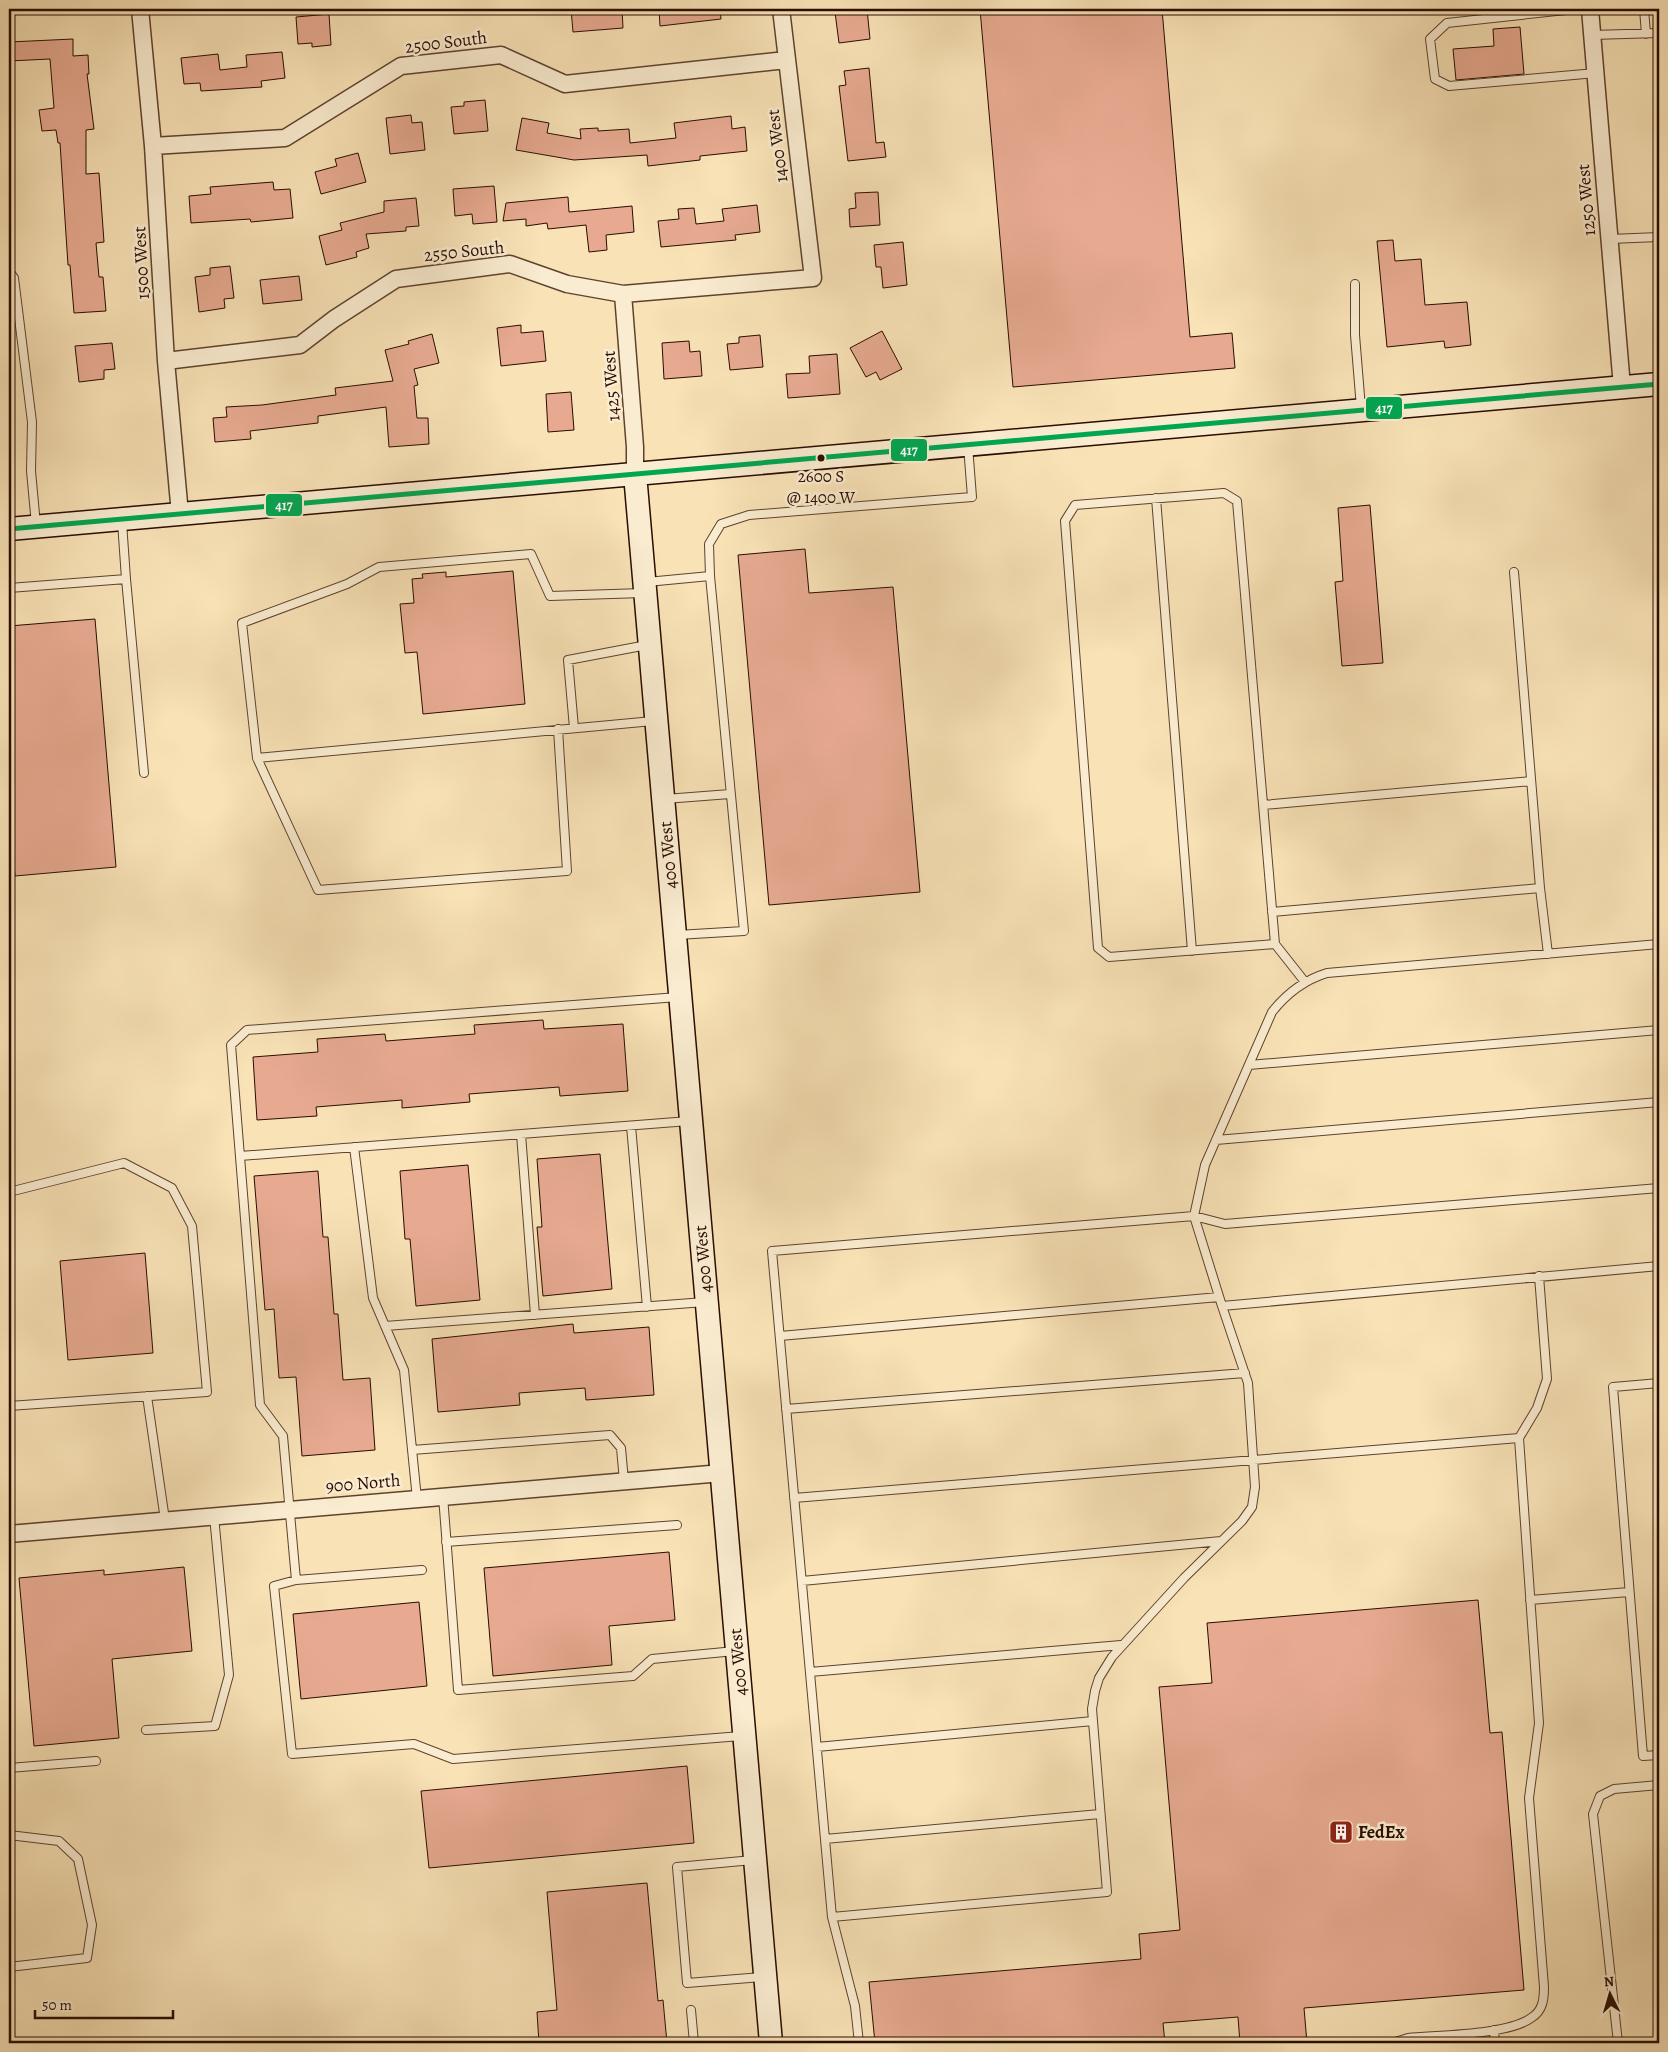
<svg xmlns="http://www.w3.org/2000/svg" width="1668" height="2052" font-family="Alegreya,serif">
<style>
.building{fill:#e7aa91;stroke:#2a0c00}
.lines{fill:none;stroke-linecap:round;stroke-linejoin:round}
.lane-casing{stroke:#5e422e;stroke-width:10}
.street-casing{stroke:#5e422e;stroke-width:19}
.secondary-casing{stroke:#2a0c00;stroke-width:25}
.lane{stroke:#faecd0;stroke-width:8}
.street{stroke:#faecd0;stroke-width:16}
.secondary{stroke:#faecd0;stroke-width:22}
.bus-1-casing{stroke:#faecd0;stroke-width:9}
.bus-1{stroke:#00a651;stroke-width:5}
.bus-dot{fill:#2a0c00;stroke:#faecd0;stroke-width:2}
.labels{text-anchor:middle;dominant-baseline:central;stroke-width:5;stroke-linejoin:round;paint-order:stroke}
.bus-label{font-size:17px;fill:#2a0c00;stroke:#faecd0}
.street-label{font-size:18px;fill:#2a0c00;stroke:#faecd0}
.poi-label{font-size:18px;font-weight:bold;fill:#2a0c00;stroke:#faecd0;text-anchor:start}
.line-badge{stroke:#faecd0;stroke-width:2}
.badge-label{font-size:14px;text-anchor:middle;font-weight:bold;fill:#fff}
</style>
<rect width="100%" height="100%" fill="#f8e2b6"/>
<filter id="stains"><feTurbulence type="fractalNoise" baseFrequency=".004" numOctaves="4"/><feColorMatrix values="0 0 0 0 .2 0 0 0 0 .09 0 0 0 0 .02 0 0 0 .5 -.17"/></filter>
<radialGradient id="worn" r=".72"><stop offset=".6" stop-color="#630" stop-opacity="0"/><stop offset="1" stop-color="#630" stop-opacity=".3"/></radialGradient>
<path class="building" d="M571,9H622L623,28L573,32Z
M659,9H720L721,19L660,26Z
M867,9L870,39L839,43L835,12Z
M980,9H1162L1190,337L1232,333L1235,368L1013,387Z
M329,14L331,45L312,47V43L298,44L296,17Z
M1520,27L1524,74L1456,80L1453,49L1494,46L1493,29Z
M73,39V56L88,55L89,74H87L94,129L86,130V174L99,173L104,242L96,243L99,277H103L106,311L74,313L70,265H68L60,143H58L56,130L42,131L39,110L54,108L50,59L9,61V42Z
M282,52L285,78L261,81L262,87L201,91L200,83L184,84L181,58L218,54L220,70L247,67L246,55Z
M869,68L876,143L884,142L886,157L848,161L839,86L846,85L844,71Z
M485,100L488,131L454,134L451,107L464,106V102Z
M411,115L412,123L422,122L425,150L390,154L386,118Z
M731,116L732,129L745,127L747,151L700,156V160L648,166L647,155L574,160L516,150L522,118L549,123L547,133L581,139L580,129L598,128V131L629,129L630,143L676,138L674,123Z
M358,153L366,182L321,194L315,172L337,166L335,159Z
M273,182L274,190L290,189L293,218L251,222L250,219L191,223L189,196L211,194L210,187Z
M494,186L497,222L473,224L472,214L455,216L453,189Z
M878,192L880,225L850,227L849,209L856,208L855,193Z
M568,197L569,212L632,206L634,232L606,235L607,250L589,252L586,225L548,229L547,223L526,226V219L503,221L506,203Z
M416,198L419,226L406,227V231L366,234L369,248L356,252L357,257L326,265L319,236L342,230L340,223L384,212V201Z
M757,205L760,232L735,235L736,240L661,247L658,221L679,219L678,209L694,208L696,224L724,221L722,209Z
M1393,240L1395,261L1421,259L1425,305L1467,302L1471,345L1445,348L1444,341L1387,347L1377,241Z
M903,242L907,285L883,288L881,267H876L874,245Z
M230,266L234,298L224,299L225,308L199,312L195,277L210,275V268Z
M299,276L302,300L263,304L260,280Z
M521,325V333L543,331L546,361L501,366L497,328Z
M882,331L902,369L880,380L876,372L866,377L850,348Z
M432,334L439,363L414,369L418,385L414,386L417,418H428L429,444L389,447L386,407L318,416V423L250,431L251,439L215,442L213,418L227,417L226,407L262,405L336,395L335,388L393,381L385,350L409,344L408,341Z
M760,335L763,367L730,370L727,344L739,343V337Z
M689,341L690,352L700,351L702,376L664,379L662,343Z
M112,343L115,369L104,370V379L79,382L75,346Z
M837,354L840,394L788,398L786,374L810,373L809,356Z
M571,392L574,430L548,432L546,394Z
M1370,505L1383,663L1342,666L1335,582L1343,581L1338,508Z
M805,549L809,593L893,587L920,892L769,905L738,555Z
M513,571L525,704L423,714L417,652L405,653L400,604L414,603L412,579L423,578L422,574L446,572V577Z
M95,619L116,867L15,876L9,805V626Z
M543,1020L544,1029L623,1024L628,1091L560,1096L559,1087L469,1094L470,1102L402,1108V1100L316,1107L317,1116L257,1120L253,1057L318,1052L317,1039L385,1034L386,1041L475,1034L474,1025Z
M600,1154L612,1289L543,1296L537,1227H542L537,1159Z
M468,1165L480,1300L416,1306L410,1239H405L400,1171Z
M318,1171L323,1237H328L334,1314H338L343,1380L370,1378L375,1450L302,1456L296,1377L279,1378L274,1309L265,1310L254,1176Z
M145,1253L153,1353L68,1360L60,1261Z
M573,1324L574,1333L649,1327L654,1395L586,1400L585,1388L519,1393L520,1405L438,1412L432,1339Z
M669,1552L675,1620L609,1626L612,1665L493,1676L484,1568Z
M184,1567L192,1651L112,1659L119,1738L34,1746L19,1578L104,1570V1575Z
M1478,1600L1490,1733L1502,1732L1524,1990L1304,2008L1307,2043H1240L1238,2017L1163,2023L1165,2043H875L869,1982L1141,1959L1139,1934L1180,1930L1159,1687L1212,1683L1207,1623Z
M419,1602L427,1686L301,1699L293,1614Z
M687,1766L694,1843L429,1868L421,1791Z
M647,1883L658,2001L663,2000L667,2043H539L537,2012L557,2010L547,1892Z"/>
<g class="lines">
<g class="lane-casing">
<path id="lane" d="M1575,9L1447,23L1430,39L1435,79L1449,86L1596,73
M1644,9L1646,34
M1592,35L1659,33
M1610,239L1659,237
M9,271L14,278L32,422L31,471L36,525
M1355,284V335L1361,408
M1156,498L1192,951
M1514,572L1540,888
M126,579L144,773
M647,582L710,576L709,544L721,524L749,515L972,497L968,446
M9,588L126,579L122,522
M574,728L568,660L647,645
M558,729L567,871L318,890L257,758L653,721
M257,758L242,623L347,584L379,567L531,554L550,596L643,593
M665,799L730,794
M1263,805L1531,781
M1272,912L1540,888L1548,954
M677,935L744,931L710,576
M1275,944L1237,501L1224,493L1075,505L1065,521L1098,948L1109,957L1275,944L1305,982
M678,997L247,1030L231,1045L260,1405L283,1436L296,1580L274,1586L292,1754L414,1744L453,1759L741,1736
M1249,1065L1659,1030
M631,1126L647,1307
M521,1134L535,1315
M1216,1140L1659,1102
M354,1147L373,1298L404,1370L417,1499
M240,1156L689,1121
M9,1192L124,1163L172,1188L192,1226L207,1392L9,1406
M1222,1306L1659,1266
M385,1326L705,1302
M780,1336L1219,1297
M1659,1383L1613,1387L1643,1756L1659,1755
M147,1396L165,1520
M786,1409L1245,1373
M412,1450L610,1435L621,1448L624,1481
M443,1496L458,1690L633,1676L652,1659L735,1651
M794,1498L1519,1438
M446,1542L677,1525
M296,1580L422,1570
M802,1581L1221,1541
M1530,1600L1629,1592
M810,1672L1121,1645
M146,1730L215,1726L229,1675L214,1516
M817,1747L1093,1721
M9,1768L96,1761
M9,1835L59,1841L78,1859L92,1925L87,1958L9,1967
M825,1839L1100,1814
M753,1860L677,1867L687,1983L762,1977
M832,1917L1107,1892L1092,1709L1095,1691L1099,1678L1112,1657L1184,1578L1242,1521L1252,1507L1255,1487L1248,1383L1222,1306L1194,1216L1205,1165L1272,1012C1287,993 1304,980 1327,973L1659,944
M691,2010L694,2043
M1494,2030L1495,2043
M859,2043L855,2006L832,1917L772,1251L1194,1216L1225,1224L1659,1188
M1392,2043L1408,2038C1439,2035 1508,2035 1531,2018C1543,2011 1544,1999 1544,1987L1529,1798L1539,1723L1519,1438L1537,1408L1547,1379L1539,1276
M1618,2043L1593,1814L1600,1796L1614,1789L1659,1785"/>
</g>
<g class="street-casing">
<path id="street" d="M140,9L153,146L166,361L180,514
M1590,9L1622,387
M153,146L285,138L401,66L501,55L565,84L786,60
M623,294L635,447V474
M166,361L300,345L334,319L396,279L510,264L567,284L623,294L813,278L781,9
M9,1534L722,1473"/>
</g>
<g class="secondary-casing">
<path id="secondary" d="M635,474L771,2043
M9,529L1659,384"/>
</g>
<use href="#lane" class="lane"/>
<use href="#street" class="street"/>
<use href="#secondary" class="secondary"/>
<g class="bus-1-casing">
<path id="bus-1" d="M9,529L1659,384"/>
</g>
<use href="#bus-1" class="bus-1"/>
</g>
<defs>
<g id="building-square" transform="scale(1.25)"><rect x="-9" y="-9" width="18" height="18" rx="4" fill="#8f2418" stroke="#faecd0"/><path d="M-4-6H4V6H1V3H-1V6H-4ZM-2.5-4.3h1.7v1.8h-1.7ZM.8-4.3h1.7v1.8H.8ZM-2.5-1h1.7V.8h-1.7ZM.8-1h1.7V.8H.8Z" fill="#fff"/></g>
</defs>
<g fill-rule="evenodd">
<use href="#building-square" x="1341" y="1832"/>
</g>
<circle class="bus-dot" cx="821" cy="458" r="4.5"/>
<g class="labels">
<g class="bus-label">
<text x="821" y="476">2600 S<tspan x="821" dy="21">@ 1400 W</tspan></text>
</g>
<g class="street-label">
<text transform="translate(446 42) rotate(-7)">2500 South</text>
<text transform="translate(777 146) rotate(-97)">1400 West</text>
<text transform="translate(1586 200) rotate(-95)">1250 West</text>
<text transform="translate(464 251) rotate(-6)">2550 South</text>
<text transform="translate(141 263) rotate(-93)">1500 West</text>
<text transform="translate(611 386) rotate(-94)">1425 West</text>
<text transform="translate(668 855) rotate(-95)">400 West</text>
<text transform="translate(703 1259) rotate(-95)">400 West</text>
<text transform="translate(363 1483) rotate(-5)">900 North</text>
<text transform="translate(738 1662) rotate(-95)">400 West</text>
</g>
<g class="poi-label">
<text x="1358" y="1832">FedEx</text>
</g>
</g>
<g class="line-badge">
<rect x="1365" y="396" width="38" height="24" rx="5" fill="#00a651"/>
<rect x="890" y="438" width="38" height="24" rx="5" fill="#00a651"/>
<rect x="265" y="493" width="38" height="24" rx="5" fill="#00a651"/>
</g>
<g class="badge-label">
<text x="1384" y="413">417</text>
<text x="909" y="455">417</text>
<text x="284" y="510">417</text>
</g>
<rect width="1668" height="2052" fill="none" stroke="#f8e2b6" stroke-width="30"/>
<rect x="10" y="10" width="1648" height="2032" fill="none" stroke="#2a0c00" stroke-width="2.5"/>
<rect x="15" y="15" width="1638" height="2022" fill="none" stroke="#2a0c00"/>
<g transform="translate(1610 1994) rotate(355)" stroke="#faecd0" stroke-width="4" paint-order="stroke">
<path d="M0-4L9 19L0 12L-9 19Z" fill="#2a0c00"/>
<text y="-8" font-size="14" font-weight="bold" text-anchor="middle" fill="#2a0c00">N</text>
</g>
<path d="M35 2010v8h138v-8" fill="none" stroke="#2a0c00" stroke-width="2.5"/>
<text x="42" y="2010" font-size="15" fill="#2a0c00" stroke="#faecd0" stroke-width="4" paint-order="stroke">50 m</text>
<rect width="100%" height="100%" filter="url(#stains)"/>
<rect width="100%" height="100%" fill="url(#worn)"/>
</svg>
